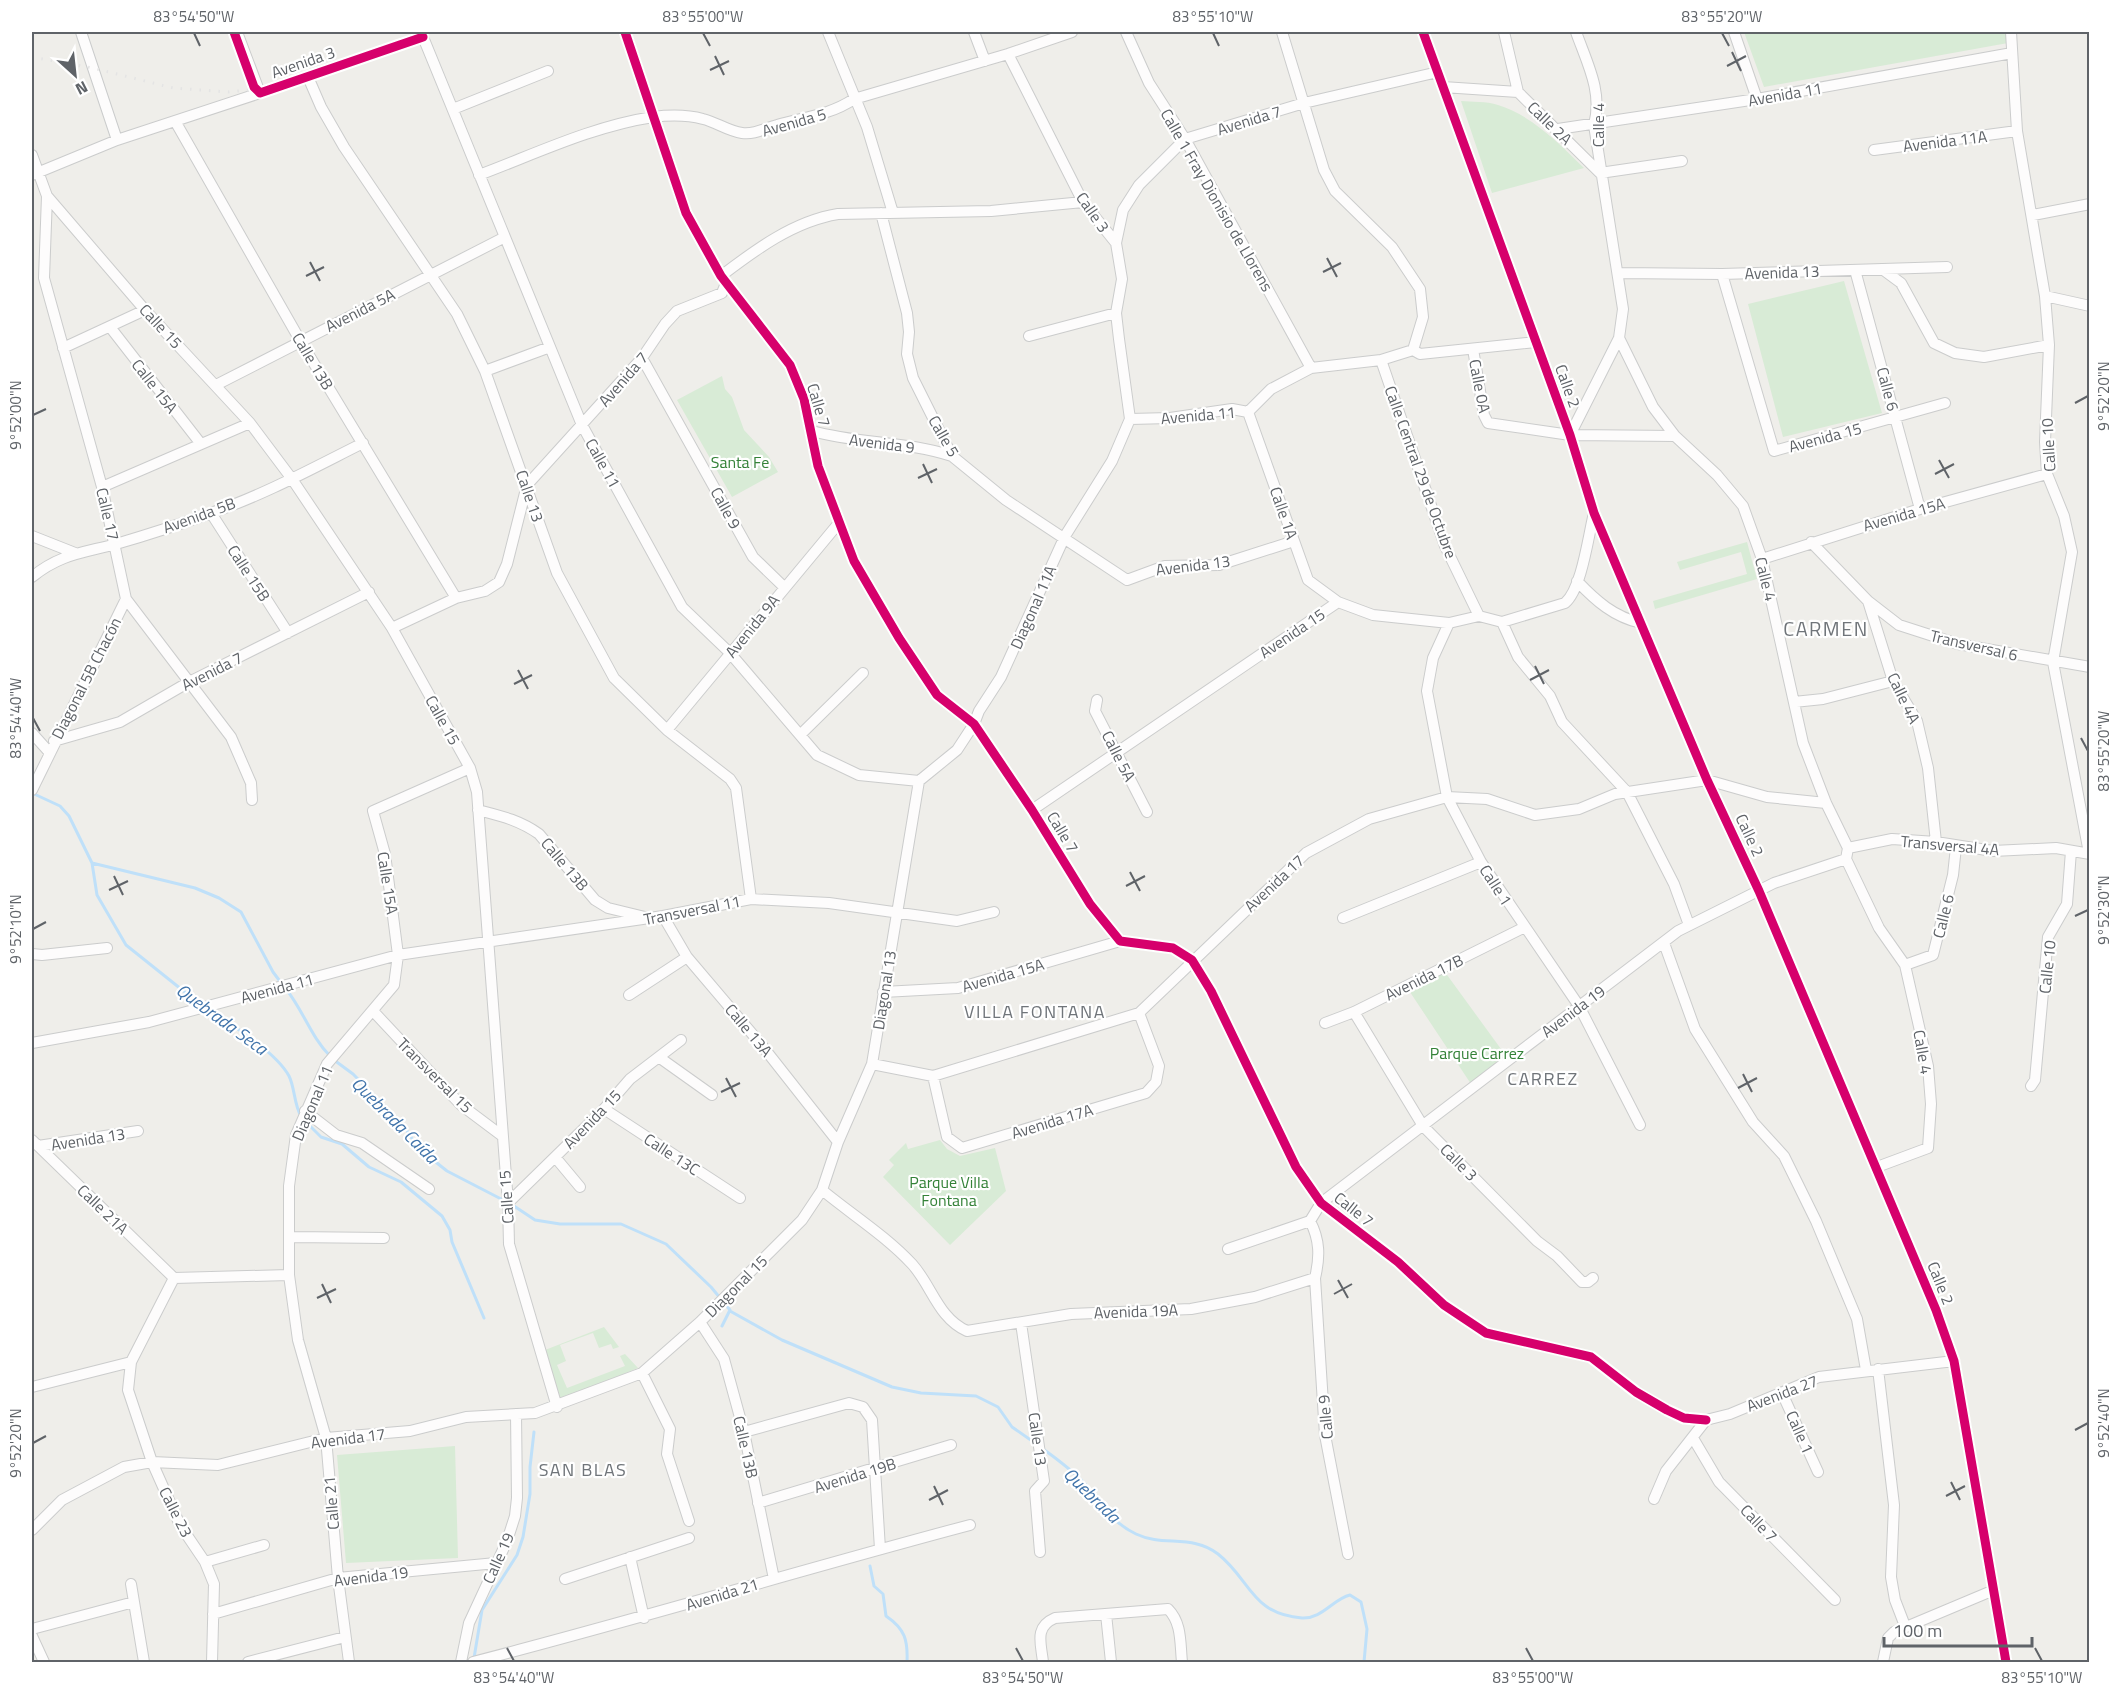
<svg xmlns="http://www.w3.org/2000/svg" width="2121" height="1694" font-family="'Titillium Web',sans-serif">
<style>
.green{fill:#d8ebd6}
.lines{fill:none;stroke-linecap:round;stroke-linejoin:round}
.stream{stroke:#bfe0f9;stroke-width:3}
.minor-casing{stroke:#cbcccc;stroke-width:12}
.minor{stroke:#fdfcfc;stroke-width:10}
.rail{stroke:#e4e4e4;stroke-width:3;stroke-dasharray:1.5 8;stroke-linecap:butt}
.cycleway-casing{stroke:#fff;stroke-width:13}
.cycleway{stroke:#d6006c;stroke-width:9}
.ticks{fill:none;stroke:#5f6368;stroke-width:2}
.labels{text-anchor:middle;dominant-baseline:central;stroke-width:4.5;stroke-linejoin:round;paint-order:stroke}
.street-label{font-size:16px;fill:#5f6368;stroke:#fff}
.park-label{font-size:16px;fill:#348238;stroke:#fff}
.neighbourhood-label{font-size:18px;letter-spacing:1.5px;fill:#70757a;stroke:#fff}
.water-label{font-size:18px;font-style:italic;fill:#4174aa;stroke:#fff}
.quarter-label{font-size:20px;letter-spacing:1.5px;fill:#70757a;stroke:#fff}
.neatline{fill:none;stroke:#5f6368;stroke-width:2}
.ticks-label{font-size:15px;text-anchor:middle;fill:#5f6368}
</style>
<rect width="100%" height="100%" fill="#efeeea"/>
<path class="green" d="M1744,32H2007L2008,43L1764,87Z
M1461,101C1472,102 1486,101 1498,105C1531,115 1560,144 1584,168L1492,193Z
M1844,281L1882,413L1783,437L1748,304Z
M722,376L725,389L732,397L744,430L769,457L778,472L732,497L677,400Z
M1747,542L1757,579L1655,609L1653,601L1747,574L1741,552L1680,570L1677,562Z
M1442,968L1509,1060L1473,1087L1406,986Z
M940,1140L947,1149L960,1156L995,1148L1006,1191L950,1245L883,1177L894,1165L889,1160L906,1143L908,1149Z
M604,1327L619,1347L613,1349L611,1344L599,1348L593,1333L560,1345L566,1361L557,1365L567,1388L625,1366L620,1356L625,1354L638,1368L561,1400L545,1350Z
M455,1446L458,1558L346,1563L337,1455Z"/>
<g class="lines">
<path class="stream" d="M32,793L60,806L69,816L92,863L97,895L126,945L201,1005
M92,863L195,888L219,898L241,912L273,972L282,984
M286,989C303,1010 311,1037 330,1056
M209,1010C232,1025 276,1052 289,1076C295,1088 294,1105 301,1116
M334,1060L353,1074L404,1126L418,1148L447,1171L505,1201
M305,1121L321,1137L342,1144L369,1167L401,1182L442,1216L450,1230L452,1242L484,1318
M511,1204L535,1220L560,1224H621L666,1244L711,1287L730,1310L722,1326
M730,1311L782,1340L892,1387L921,1393L976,1396L998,1407L1012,1427L1035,1443
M1043,1449C1057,1459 1072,1470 1085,1484C1104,1504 1109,1521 1136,1534C1163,1547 1193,1534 1218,1554C1251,1580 1251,1614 1302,1618C1322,1619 1333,1599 1350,1595L1361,1602L1367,1629L1364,1662
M870,1566L874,1586L883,1594L886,1616C905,1629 908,1640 907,1662
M474,1658L482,1610L517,1555L523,1537L530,1494V1467L534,1432"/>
<g class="minor-casing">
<path id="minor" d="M81,32L117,140
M416,32L423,37L582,425L682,607L730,653L817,755L859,775L919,781
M625,32L686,213L721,276L790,365L804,399L818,466L854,561L899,638L937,695L974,724L1032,810L1090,904L1120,941L1173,948L1192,960L1211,991L1296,1167L1321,1203L1398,1262L1444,1305L1486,1333L1591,1357L1636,1392L1667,1410L1684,1418L1706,1420
M828,32L867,127L893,213
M974,32L985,61
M1126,32L1149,83L1185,139L1311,368
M1282,32L1324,170L1335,191L1392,247L1420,289L1423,317L1413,350
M1423,32L1570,435L1594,513L1707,780L1759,891L1936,1310L1954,1361L2006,1662
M1504,32L1518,92L1600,173L1682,161
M1576,32C1587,63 1603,92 1594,125L1623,309L1619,338L1653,407L1675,436L1717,475L1743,506L1762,559L1803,743L1826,803L1848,848L1846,859L1879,928L1905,965L1928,1066L1931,1104L1928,1148L1877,1167
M1734,32L1757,99
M2011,32L2017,131L2045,296L2049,345L2045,442L2047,474L2064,516L2072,552L2053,662L2089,853
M308,77L321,107L344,147L457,314L485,371L557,573L614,678L667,730L730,779L736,788L751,899
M1443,87L1518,92
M453,109L548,71
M175,121L301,342L456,598
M1558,129L1757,99L2012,53
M1874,150L2017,131
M32,155L47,196L145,310L250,423L292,479L392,628L470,768L477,792L508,1203L509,1244L557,1407
M32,175L117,140L260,93L237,32
M479,175C535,154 593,126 653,117C669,115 688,115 703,119C716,122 728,131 742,133C755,135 765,128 777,125C805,117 830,115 854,99L1008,54L1072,32
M47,196L44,278L102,487L126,599L231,737L251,783L252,800
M881,213L907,313L909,332L907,354L913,378L952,456L1006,500L1127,580L1165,566L1219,565L1294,541
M2033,215L2090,204
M1116,243L1123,210L1139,185L1185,139L1304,103L1438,72
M1882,269L1901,283L1934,343L1955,353L1984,357L2049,345
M1855,270L1920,509
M1618,273L1722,274L1947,267
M1722,274L1774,451L1945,403
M721,276C755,250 794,221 838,214L991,211L1083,202
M2045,296L2090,306
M110,327L201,444
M1029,336L1116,313
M63,348L145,310
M1473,349L1484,415L1488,423L1570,435L1675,436
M642,358L753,557L784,587
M1381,360L1445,546L1479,616
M485,371L550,347
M216,385L505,237
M1248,412L1308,580L1338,602
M1130,419L1170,418L1232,409L1248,412L1271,389L1311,368L1381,360L1413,350L1420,354L1536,342
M812,431C858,444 907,441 952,456
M1570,435L1619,338
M102,487L250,423
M211,513L288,633
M32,536L75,553
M1811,542L1868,601L1893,681L1917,721L1928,768L1936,842
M1762,559L1920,509L2047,474
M32,577C60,554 83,553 116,544C147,535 178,525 208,514C262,496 313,468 363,443
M1577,581C1596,601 1614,617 1641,623
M1868,601L1899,625L1958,644L2090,667
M1502,622L1518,657L1550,696L1562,722L1627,792L1674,884L1689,925
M1449,623L1433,658L1427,691L1447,797L1481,862L1579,1006L1640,1125
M392,628L456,598L485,591L499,582L507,564L527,485L642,358L665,324L677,311L722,293L726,283
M1097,700L1095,711L1147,812
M1794,702L1823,699L1893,681
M667,730L838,524
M32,733L49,752
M800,735L863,673
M54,741L120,722L189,682L369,592
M919,781L957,750L974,724L979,711L1001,677L1065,536L1112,461L1130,419L1119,339L1116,313L1122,279L1116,243L1083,202L1008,54
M32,790L126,599
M478,810C501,816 519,820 539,834L595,900L608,908L645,917
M1032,810L1338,602L1373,615L1449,623L1479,616L1502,622L1565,603C1582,588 1588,537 1594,513
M1848,848L1892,839L1936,842L1993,851L2056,848L2090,854
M663,916L687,957L760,1043L838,1142
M1343,918L1481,862
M1664,943L1695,1029L1753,1122L1784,1156L1816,1221L1857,1319L1866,1370
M32,954L42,955L107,948
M1905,965L1933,955L1953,875L1956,847
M883,992L958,988L1120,941
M629,995L687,957
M373,1011L461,1105L501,1135
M1354,1012L1423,1126L1537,1241L1557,1256L1582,1282H1588L1593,1278
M1325,1023L1354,1012L1523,928
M32,1043L149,1022L398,955L663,916L751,899L829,903L957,921L994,912
M660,1058L712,1095
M872,1064L933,1076L1139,1013L1306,853L1369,819L1447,797L1487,799L1535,815L1579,809L1615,794L1707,780L1767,797L1826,803
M933,1076L947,1137L962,1148L1146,1093L1156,1082L1159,1066L1139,1013
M2031,1086L2035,1080L2048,937L2067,904L2071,851
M604,1109L740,1198
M305,1111L336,1135L362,1143L429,1189
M32,1140L174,1278
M38,1146L138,1131
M555,1157L580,1187
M822,1190C851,1214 886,1236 912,1264C932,1286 938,1318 967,1331L1071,1314L1191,1309L1255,1297L1315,1278
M508,1203L604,1109L630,1079L681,1040
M1310,1221C1320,1240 1320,1257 1315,1278L1325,1435L1348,1554
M291,1237L384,1238
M1228,1249L1310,1221L1321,1203L1678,931L1774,883L1846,859
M174,1278L131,1362L128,1390L152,1462L180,1525L205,1562L214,1584L212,1662
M174,1278L289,1275
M700,1322L724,1359L744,1432L774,1579
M1021,1323L1044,1481L1035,1491L1040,1552
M1878,1369L1894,1505L1891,1577L1895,1600L1905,1626
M642,1373L670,1429L667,1454L689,1521
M32,1387L131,1362
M1782,1393L1818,1472
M744,1432L849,1403L863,1407L872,1420L880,1549
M1693,1438L1719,1482L1835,1600
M1654,1499L1666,1471L1706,1420L1730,1414L1819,1377L1954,1361
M758,1503L951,1445
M32,1530L62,1500L124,1467L152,1462L218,1465L326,1438L410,1431L466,1417L535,1413L642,1373L700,1322L802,1220L822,1190L838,1142L872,1064L919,781
M630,1557L644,1618
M205,1562L264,1545
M565,1579L689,1538
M131,1584L144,1662
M213,1614L338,1578L496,1563
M1106,1614L1111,1662
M32,1629L134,1602
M32,1636L44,1662
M248,1662L345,1637
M349,1662L338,1578L326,1438L298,1340L289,1275V1186L296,1135L327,1064L394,985L398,955L385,854L373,811L470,768
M461,1662L469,1623L507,1541L515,1516L517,1498L516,1414
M473,1662C640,1619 804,1569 970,1525
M1043,1662C1041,1643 1034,1627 1055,1618L1168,1609C1182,1623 1180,1643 1182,1662
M1883,1662L1888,1638L1894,1632L1994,1590"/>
</g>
<use href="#minor" class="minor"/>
<path class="rail" d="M32,57L93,68L173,88L228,92L258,89L423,32"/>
<g class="cycleway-casing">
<path id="cycleway" d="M234,32L254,87L260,93L423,37
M625,32L686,213L721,276L790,365L804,399L818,466L854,561L899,638L937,695L974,724L1032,810L1090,904L1120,941L1173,948L1192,960L1211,991L1296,1167L1321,1203L1398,1262L1444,1305L1486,1333L1591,1357L1636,1392L1667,1410L1684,1418L1706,1420
M1423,32L1570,435L1594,513L1707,780L1759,891L1936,1310L1954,1361L2006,1662"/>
</g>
<use href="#cycleway" class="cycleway"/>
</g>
<path class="ticks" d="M194,33L200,46M703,33L710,46M1213,33L1219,46M1722,33L1729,46M1732,52L1741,71M715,56L724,75M1727,66L1746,56M710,70L729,61M1327,258L1337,277M310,262L320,281M1323,272L1341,263M306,276L324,267M2075,403L2088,396M33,415L46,409M1939,460L1949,478M923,464L932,483M1935,474L1954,464M918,478L937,469M1535,666L1544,684M518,670L528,689M1530,680L1549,670M514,684L532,675M33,718L40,731M2081,738L2088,751M1130,872L1140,891M114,876L123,895M1126,886L1145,876M109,890L128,881M2075,916L2088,910M33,929L46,922M1743,1074L1752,1092M726,1078L736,1097M1738,1088L1757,1078M721,1092L740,1083M1338,1280L1348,1298M322,1284L331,1303M1334,1294L1352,1284M317,1298L336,1289M2075,1430L2088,1423M33,1443L46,1436M1951,1482L1960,1500M934,1486L943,1505M1946,1496L1965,1486M929,1500L948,1490M507,1648L514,1661M1016,1648L1023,1661M1526,1648L1533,1661M2035,1648L2042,1661"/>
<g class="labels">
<g class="street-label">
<text transform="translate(303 62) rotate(-19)">Avenida 3</text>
<text transform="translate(1785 94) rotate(-10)">Avenida 11</text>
<text transform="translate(1249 120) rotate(-17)">Avenida 7</text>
<text transform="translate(794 122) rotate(-16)">Avenida 5</text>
<text transform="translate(1550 123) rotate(44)">Calle 2A</text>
<text transform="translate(1598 125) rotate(-90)">Calle 4</text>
<text transform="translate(1945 141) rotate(-7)">Avenida 11A</text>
<text transform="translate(1217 200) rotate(60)">Calle 1 Fray Dionisio de Llorens</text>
<text transform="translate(1093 212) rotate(55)">Calle 3</text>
<text transform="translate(1782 272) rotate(-2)">Avenida 13</text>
<text transform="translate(360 310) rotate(-27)">Avenida 5A</text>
<text transform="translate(161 326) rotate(47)">Calle 15</text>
<text transform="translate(313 361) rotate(59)">Calle 13B</text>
<text transform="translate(623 379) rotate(-49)">Avenida 7</text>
<text transform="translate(155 386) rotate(52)">Calle 15A</text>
<text transform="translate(1480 386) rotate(79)">Calle 0A</text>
<text transform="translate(1568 386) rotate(70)">Calle 2</text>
<text transform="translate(1888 389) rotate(75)">Calle 6</text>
<text transform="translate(819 405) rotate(73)">Calle 7</text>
<text transform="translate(1198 415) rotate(-5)">Avenida 11</text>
<text transform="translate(944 436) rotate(60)">Calle 5</text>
<text transform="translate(1825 437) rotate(-15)">Avenida 15</text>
<text transform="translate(882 443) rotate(7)">Avenida 9</text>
<text transform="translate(2048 445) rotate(-93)">Calle 10</text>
<text transform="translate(603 463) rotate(61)">Calle 11</text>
<text transform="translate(1421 472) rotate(70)">Calle Central 29 de Octubre</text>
<text transform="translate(530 496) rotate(71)">Calle 13</text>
<text transform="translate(726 508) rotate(61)">Calle 9</text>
<text transform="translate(1284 513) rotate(71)">Calle 1A</text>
<text transform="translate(108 514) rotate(77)">Calle 17</text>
<text transform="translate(1904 514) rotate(-16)">Avenida 15A</text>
<text transform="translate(199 515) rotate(-20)">Avenida 5B</text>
<text transform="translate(1193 565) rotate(-7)">Avenida 13</text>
<text transform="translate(249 573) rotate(57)">Calle 15B</text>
<text transform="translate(1766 579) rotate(76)">Calle 4</text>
<text transform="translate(1033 607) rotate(-66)">Diagonal 11A</text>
<text transform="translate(752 626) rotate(-51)">Avenida 9A</text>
<text transform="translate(1292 633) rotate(-34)">Avenida 15</text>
<text transform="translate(1974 645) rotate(13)">Transversal 6</text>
<text transform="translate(212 671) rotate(-27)">Avenida 7</text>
<text transform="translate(86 678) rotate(-63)">Diagonal 5B Chacón</text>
<text transform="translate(1904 698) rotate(64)">Calle 4A</text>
<text transform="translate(443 720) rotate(61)">Calle 15</text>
<text transform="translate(1119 756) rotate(63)">Calle 5A</text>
<text transform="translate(1063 832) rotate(59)">Calle 7</text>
<text transform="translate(1750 835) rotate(65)">Calle 2</text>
<text transform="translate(1950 845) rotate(5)">Transversal 4A</text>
<text transform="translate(565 864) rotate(50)">Calle 13B</text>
<text transform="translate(388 883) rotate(81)">Calle 15A</text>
<text transform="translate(1274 883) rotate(-43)">Avenida 17</text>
<text transform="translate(1496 885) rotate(57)">Calle 1</text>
<text transform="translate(692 910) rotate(-11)">Transversal 11</text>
<text transform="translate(1943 916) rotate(-76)">Calle 6</text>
<text transform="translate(2047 967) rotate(-84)">Calle 10</text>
<text transform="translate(1003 975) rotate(-16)">Avenida 15A</text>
<text transform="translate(1424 977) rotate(-26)">Avenida 17B</text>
<text transform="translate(277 988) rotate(-15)">Avenida 11</text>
<text transform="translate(884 990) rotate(-81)">Diagonal 13</text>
<text transform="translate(1573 1011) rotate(-37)">Avenida 19</text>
<text transform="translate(749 1030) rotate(50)">Calle 13A</text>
<text transform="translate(1923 1052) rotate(80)">Calle 4</text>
<text transform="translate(435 1075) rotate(45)">Transversal 15</text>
<text transform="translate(312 1103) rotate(-67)">Diagonal 11</text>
<text transform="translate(592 1119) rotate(-46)">Avenida 15</text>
<text transform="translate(1052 1121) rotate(-17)">Avenida 17A</text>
<text transform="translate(88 1139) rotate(-9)">Avenida 13</text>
<text transform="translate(672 1154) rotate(33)">Calle 13C</text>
<text transform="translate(1459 1162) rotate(45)">Calle 3</text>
<text transform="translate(506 1197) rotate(-94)">Calle 15</text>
<text transform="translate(103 1209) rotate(44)">Calle 21A</text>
<text transform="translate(1354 1209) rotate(38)">Calle 7</text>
<text transform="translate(1941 1283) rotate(68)">Calle 2</text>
<text transform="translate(736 1286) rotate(-45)">Diagonal 15</text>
<text transform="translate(1136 1311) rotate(-2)">Avenida 19A</text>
<text transform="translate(1782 1393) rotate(-21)">Avenida 27</text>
<text transform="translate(1325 1417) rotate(-95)">Calle 9</text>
<text transform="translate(1800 1432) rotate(66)">Calle 1</text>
<text transform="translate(348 1438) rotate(-7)">Avenida 17</text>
<text transform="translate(1038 1439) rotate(82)">Calle 13</text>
<text transform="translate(746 1447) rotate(77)">Calle 13B</text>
<text transform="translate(855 1475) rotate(-17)">Avenida 19B</text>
<text transform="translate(331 1503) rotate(-95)">Calle 21</text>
<text transform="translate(176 1512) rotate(63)">Calle 23</text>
<text transform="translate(1759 1523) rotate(46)">Calle 7</text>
<text transform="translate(498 1558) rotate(-66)">Calle 19</text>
<text transform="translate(371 1576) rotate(-7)">Avenida 19</text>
<text transform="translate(722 1594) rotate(-17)">Avenida 21</text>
</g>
<g class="park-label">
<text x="740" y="462">Santa Fe</text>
<text x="1477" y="1053">Parque Carrez</text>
<text x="949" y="1182">Parque Villa<tspan x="949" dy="18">Fontana</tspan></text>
</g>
<g class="neighbourhood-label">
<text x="1035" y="1011">VILLA FONTANA</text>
<text x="1543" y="1078">CARREZ</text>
<text x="583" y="1469">SAN BLAS</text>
</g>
<g class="water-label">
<text transform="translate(222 1019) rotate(36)">Quebrada Seca</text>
<text transform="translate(395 1120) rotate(45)">Quebrada Caída</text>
<text transform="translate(1092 1495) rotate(44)">Quebrada</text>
</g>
<g class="quarter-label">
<text x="1826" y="628">CARMEN</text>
</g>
</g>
<rect width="2121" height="1694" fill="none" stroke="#ffffff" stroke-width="66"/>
<g transform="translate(75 75) rotate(153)" stroke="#ffffff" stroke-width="4.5" paint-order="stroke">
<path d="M0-4.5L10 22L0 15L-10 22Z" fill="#5f6368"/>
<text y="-9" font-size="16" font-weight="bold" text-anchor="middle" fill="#5f6368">N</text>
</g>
<path d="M1884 1637v9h148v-9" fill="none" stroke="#5f6368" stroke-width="3"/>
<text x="1893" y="1637" font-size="18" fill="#5f6368" stroke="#ffffff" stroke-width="4.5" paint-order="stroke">100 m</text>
<rect x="33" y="33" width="2055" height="1628" class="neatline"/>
<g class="ticks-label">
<text x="194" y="22">83°54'50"W</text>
<text x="703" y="22">83°55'00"W</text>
<text x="1213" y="22">83°55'10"W</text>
<text x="1722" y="22">83°55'20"W</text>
<text transform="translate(2104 396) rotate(-90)" y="5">9°52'20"N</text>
<text transform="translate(16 415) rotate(-90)" y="5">9°52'00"N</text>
<text transform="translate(16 718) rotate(-90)" y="5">83°54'40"W</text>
<text transform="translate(2104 751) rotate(-90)" y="5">83°55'20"W</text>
<text transform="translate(2104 910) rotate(-90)" y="5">9°52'30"N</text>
<text transform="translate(16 929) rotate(-90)" y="5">9°52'10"N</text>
<text transform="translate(2104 1423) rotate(-90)" y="5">9°52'40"N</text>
<text transform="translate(16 1443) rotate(-90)" y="5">9°52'20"N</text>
<text x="514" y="1683">83°54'40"W</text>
<text x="1023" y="1683">83°54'50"W</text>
<text x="1533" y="1683">83°55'00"W</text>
<text x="2042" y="1683">83°55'10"W</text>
</g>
</svg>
